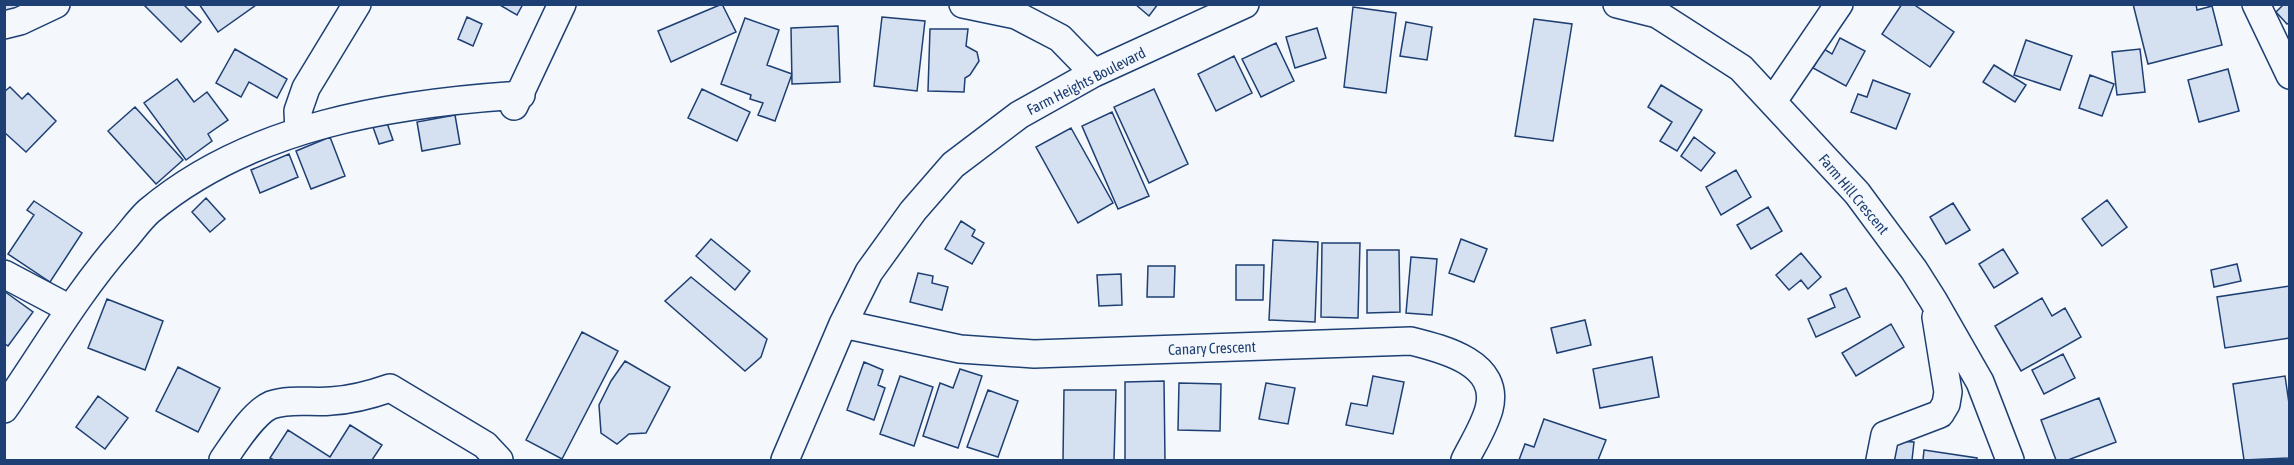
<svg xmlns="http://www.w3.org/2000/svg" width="2294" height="465" font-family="'Asap Condensed',sans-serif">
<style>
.building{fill:#d5e0f0;stroke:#1d3f73;stroke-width:1.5}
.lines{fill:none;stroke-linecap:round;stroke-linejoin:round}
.minor-casing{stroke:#1d3f73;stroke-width:30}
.minor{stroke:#f4f7fb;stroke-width:27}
.labels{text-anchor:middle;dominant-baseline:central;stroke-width:4.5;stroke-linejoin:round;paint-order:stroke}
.street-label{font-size:15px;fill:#1d3f73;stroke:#f4f7fb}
</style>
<rect width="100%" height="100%" fill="#f4f7fb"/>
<path class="building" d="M4,4H25L13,18L4,10Z
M143,4H183L201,22L181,42Z
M199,4H256V5L218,32Z
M498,4H523L517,15Z
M722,4L736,32L671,62L658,31Z
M1135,4H1158L1149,16Z
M1902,4H1913L1954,32L1930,67L1882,34Z
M2133,4H2196L2197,10L2212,6L2222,45L2148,64Z
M2284,4H2290V22L2287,24L2276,12Z
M1353,7L1396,13L1386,93L1344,87Z
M467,17L482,24L473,46L458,39Z
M882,17L925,21L917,91L874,86Z
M745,18L779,30L767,65L792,74L775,121L758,115L763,103L750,99L751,95L721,84Z
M1534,19L1572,24L1553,141L1515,136Z
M1406,22L1432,27L1427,60L1400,56Z
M838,26L840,82L792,84L791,28Z
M1317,28L1326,58L1295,68L1286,37Z
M930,29H968L966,46L977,52L979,61L970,75L965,78L964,92L928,91Z
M1840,38L1865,51L1846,86L1813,68L1824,49L1832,54Z
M2026,40L2072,56L2060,90L2014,75Z
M1276,43L1294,81L1261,97L1242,59Z
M235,49L287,79L277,98L249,82L241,97L216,83Z
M2140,49L2145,92L2117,95L2112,52Z
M1234,56L1252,93L1216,111L1198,74Z
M1994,65L2026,85L2015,102L1983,82Z
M2228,69L2239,111L2199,122L2188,80Z
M2090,75L2114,84L2102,116L2079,108Z
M177,79L194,102L207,92L228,120L208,134L212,141L186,160L144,103Z
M1873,80L1910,94L1896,129L1851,112L1858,94L1867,97Z
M1661,85L1702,110L1677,151L1660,141L1672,122L1648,107Z
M10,87L22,99L28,93L56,121L26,152L4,132V92Z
M702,89L750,112L737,141L688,118Z
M1154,89L1188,164L1149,183L1114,107Z
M135,107L183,160L156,184L108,131Z
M1112,112L1149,196L1118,209L1082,126Z
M455,115L460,144L422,151L417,122Z
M387,123L393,140L379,144L373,127Z
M1071,128L1113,203L1078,223L1036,147Z
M330,137L345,176L311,189L296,151Z
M1694,137L1715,153L1701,171L1681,156Z
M289,154L298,177L260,193L251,170Z
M1736,170L1751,197L1721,215L1706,187Z
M206,198L225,219L210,232L192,212Z
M2107,200L2127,227L2102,246L2082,219Z
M34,201L82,233L50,282L8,254L34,215L27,210Z
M1953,203L1970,230L1946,244L1930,217Z
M1768,207L1782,231L1751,249L1737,225Z
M961,221L975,230L972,236L984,243L972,264L945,249Z
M711,239L750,271L735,290L696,256Z
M1461,239L1487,249L1474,282L1449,273Z
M1273,240L1318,242L1315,322L1269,320Z
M1322,243H1360L1358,318L1321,317Z
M2003,249L2018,273L1994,288L1979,264Z
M1367,250H1399L1400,312L1367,313Z
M1801,253L1821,277L1808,289L1801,280L1789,290L1776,275Z
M1411,257L1437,259L1432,315L1406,313Z
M2237,264L2241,281L2214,287L2211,270Z
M1236,265H1264L1263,300H1236Z
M1148,266H1175L1174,297H1147Z
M918,273L933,276L932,283L948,287L942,310L910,302Z
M1121,274L1122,305L1099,306L1097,275Z
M691,277L767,339L761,357L745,371L665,301Z
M2290,286V338L2225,348L2217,297Z
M1846,288L1860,317L1816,337L1808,319L1835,307L1830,295Z
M4,291L33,312L8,346L4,343Z
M2042,298L2052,316L2065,308L2081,337L2021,371L1995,326Z
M107,299L163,321L145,370L88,348Z
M1585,320L1591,345L1557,353L1551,328Z
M1891,324L1904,347L1856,376L1842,353Z
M582,332L618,351L562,459L526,440Z
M2063,354L2075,378L2044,394L2032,370Z
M1652,357L1659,397L1600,408L1593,369Z
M625,361L670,387L646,433L629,434L617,444L601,433L599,405L611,381Z
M864,362L883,370L878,385L885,388L874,420L847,410Z
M178,367L220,388L198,432L156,411Z
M960,369L982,376L958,448L923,436L940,383L953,388Z
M900,376L933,387L914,446L880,434Z
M1373,376L1404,382L1393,434L1346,425L1351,403L1367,406Z
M2285,376L2290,410V458L2244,460L2233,384Z
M1164,381L1165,460H1125V382Z
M1179,383L1221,384L1220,431L1178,430Z
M1266,383L1295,388L1288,424L1259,419Z
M988,390L1018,401L998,457L967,447Z
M1064,390H1116L1114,460H1063Z
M98,396L128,418L105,449L76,427Z
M2099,398L2116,442L2068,460H2056L2041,420Z
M1544,419L1606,440L1598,460H1519L1525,444L1534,447Z
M350,425L382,445L372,460H274L270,458L288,430L330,457Z
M1894,441L1914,442L1912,460H1893Z
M1924,450L1977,458V460H1923Z"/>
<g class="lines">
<g class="minor-casing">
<path id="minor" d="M963,4L1016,15L1060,38L1094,73
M1617,4L1657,14L1741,68L1857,193L1914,270L1933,300L1980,382L2010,460
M2256,4L2290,75
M4,25L20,21L56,4
M1773,101L1839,4
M514,106L562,4
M299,131L298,111L306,88L357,4
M4,274L70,309
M843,324L960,349L1034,354L1411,341C1443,349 1501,363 1489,409C1484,427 1473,444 1465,460
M4,409C43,353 77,293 122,242C131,232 139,220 149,211C250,126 393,103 521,95
M223,460C234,444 253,413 271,405C291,398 312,403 331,401C352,400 370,395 390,388L485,445L499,460
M785,460L843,324L869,272L913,211L953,165L1019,115L1094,73L1245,4
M1880,460L1885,435L1940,414L1946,404L1948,392L1936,317"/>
</g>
<use href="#minor" class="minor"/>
</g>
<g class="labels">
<g class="street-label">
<text transform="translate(1086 81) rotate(-27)">Farm Heights Boulevard</text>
<text transform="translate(1854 194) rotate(50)">Farm Hill Crescent</text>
<text transform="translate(1212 348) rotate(-2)">Canary Crescent</text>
</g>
</g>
<rect width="2294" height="465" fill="none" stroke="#1d3f73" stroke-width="12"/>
</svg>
